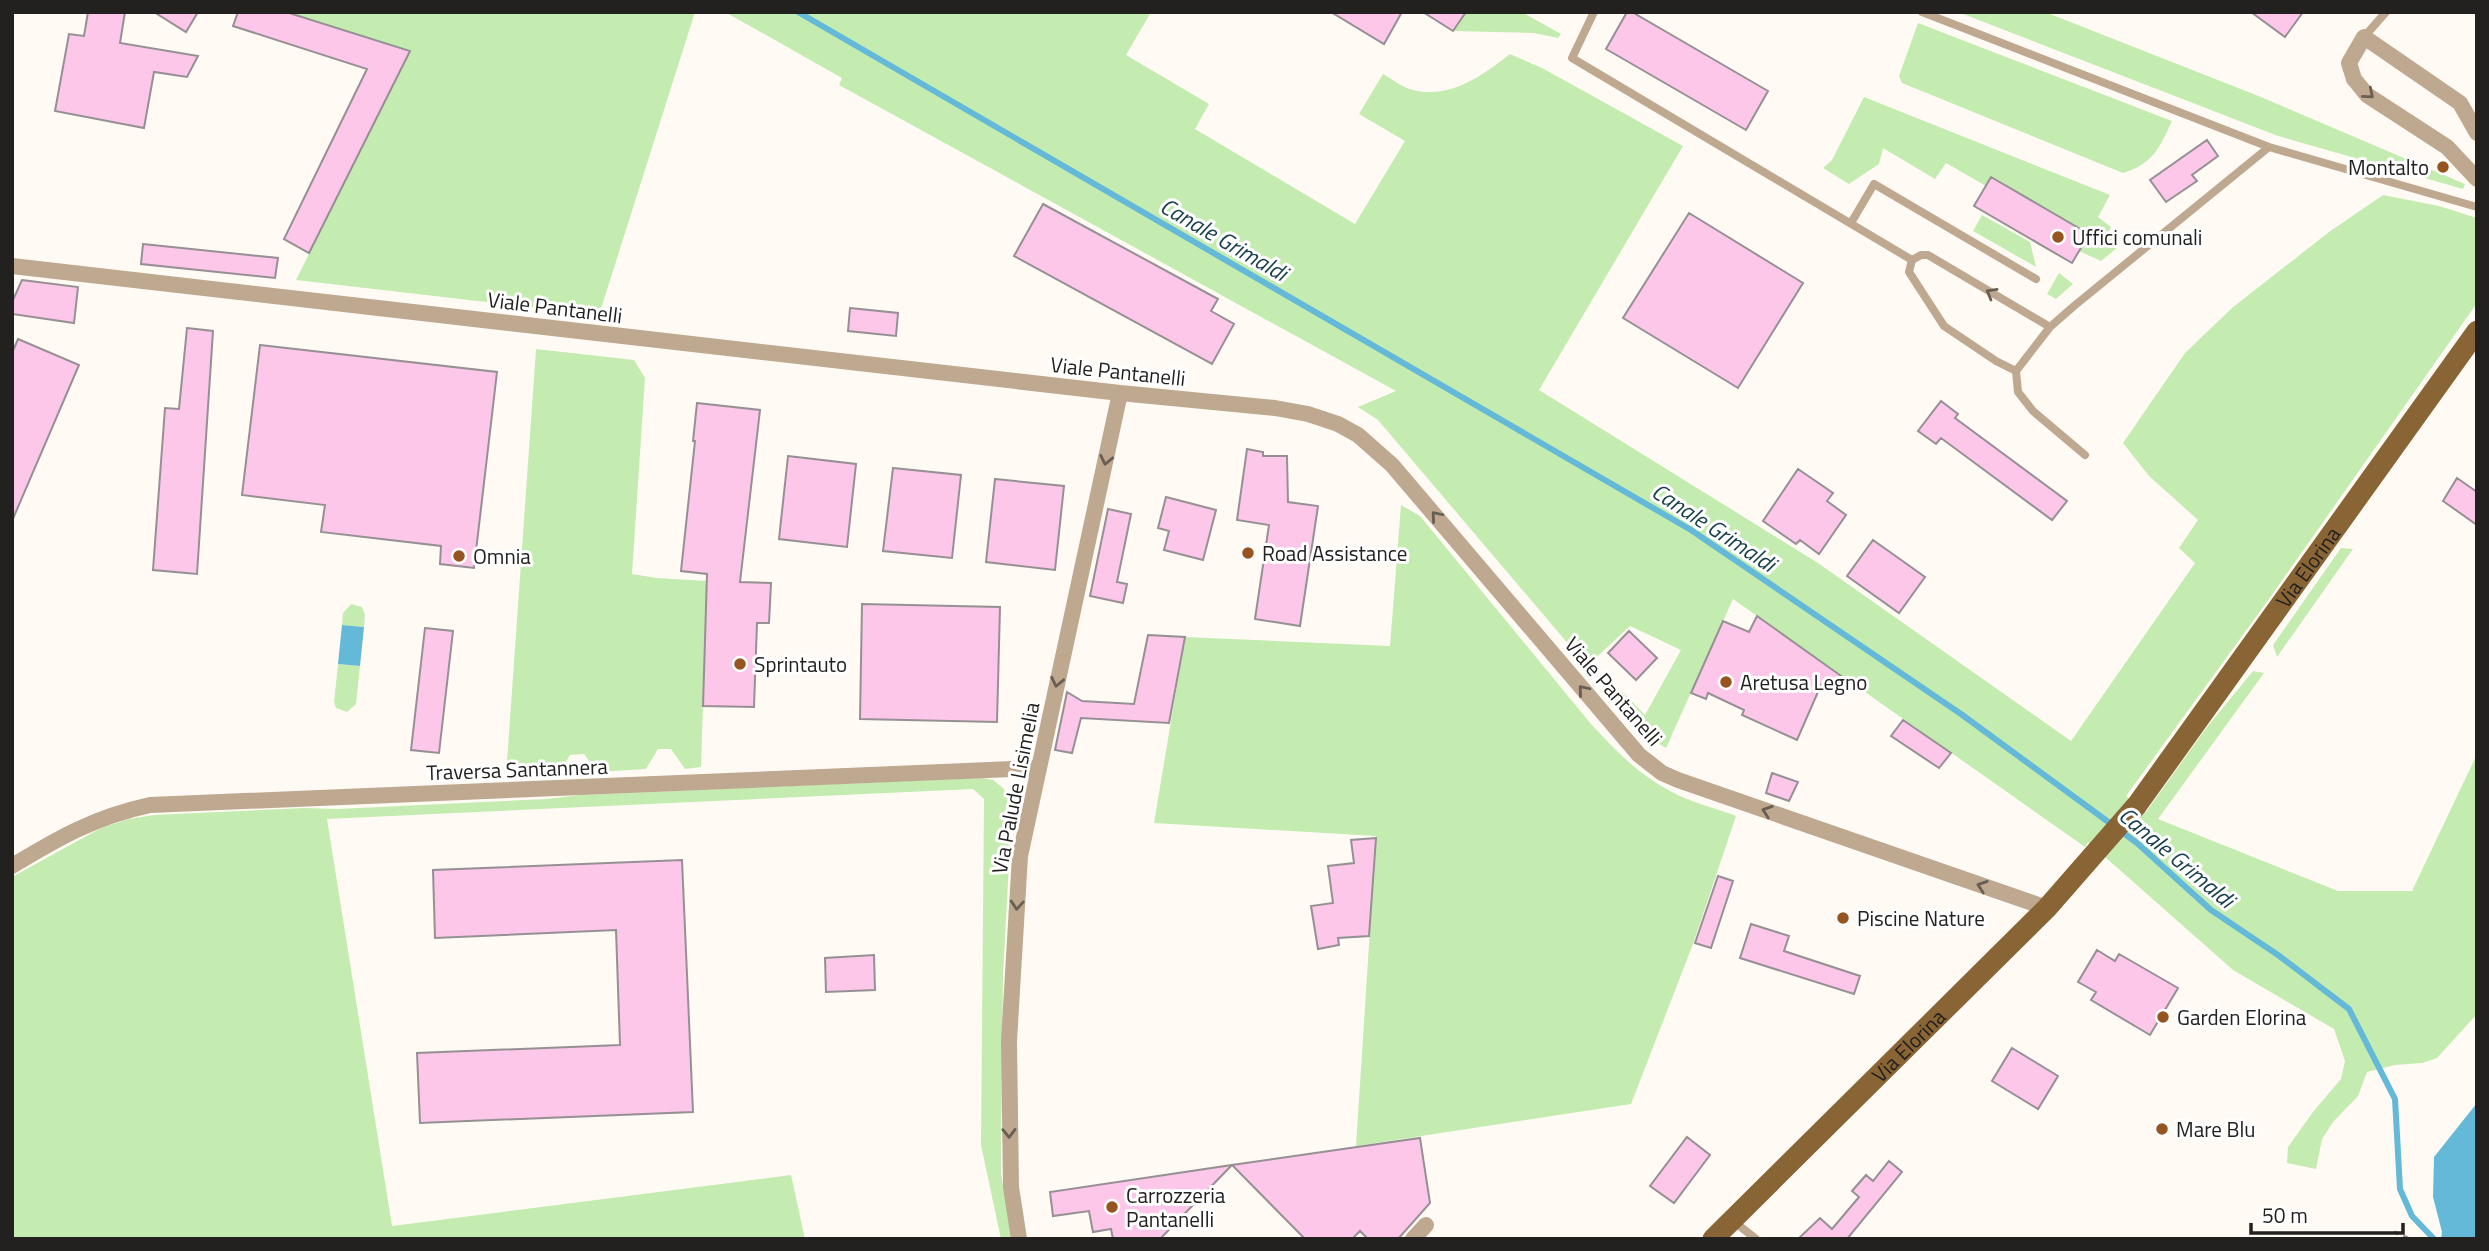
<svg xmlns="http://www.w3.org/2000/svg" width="2489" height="1251" font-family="'Titillium Web',sans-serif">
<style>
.green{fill:#c5ecb0}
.water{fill:#63b9d7}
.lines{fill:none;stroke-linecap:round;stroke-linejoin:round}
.stream{stroke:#63b9d7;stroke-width:6}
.building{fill:#fcc7e8;stroke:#969094;stroke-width:2}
.path{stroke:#9a9692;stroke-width:3.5;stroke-dasharray:5 5;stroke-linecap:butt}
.service{stroke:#bea890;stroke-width:8}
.minor{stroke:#bea890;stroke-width:16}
.primary{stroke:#896435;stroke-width:21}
.oneway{stroke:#695e52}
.poi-dot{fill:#955420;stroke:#fff;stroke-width:2.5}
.labels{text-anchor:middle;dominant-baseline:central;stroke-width:6;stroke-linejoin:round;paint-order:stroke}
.poi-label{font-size:21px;fill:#23211f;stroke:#fff;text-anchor:start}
.street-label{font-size:21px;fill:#23211f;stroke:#fff}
.water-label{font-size:23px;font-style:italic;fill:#173f4c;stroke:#fff}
</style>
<rect width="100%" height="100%" fill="#fffaf4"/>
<path class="green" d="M286,12H695L599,315L296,280L410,51Z
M725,12H1151L1126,55L1209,104L1195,129L1355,224L1405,141L1359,114L1383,74C1392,79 1403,88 1413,90C1450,99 1482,76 1510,54L1542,68L1683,146L1539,390L1818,563L2071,741L2195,563L2179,548L2198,520L2149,476L2123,443L2185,353L2232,308L2329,232L2383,195L2439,206L2477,218V303L2269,599L2126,796L2146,812L2207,727L2253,671L2264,673L2158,819L2338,891H2412L2477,754V1014L2437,1058L2422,1063L2395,1065L2367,1072L2358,1096L2333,1122L2322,1139L2316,1169L2287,1163L2288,1147L2313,1112L2341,1079L2345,1061L2334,1029L2233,970L2088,842L2085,847L1733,599L1666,748L1649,738L1600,683L1607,676L1645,715L1681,650L1630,626L1587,666L1378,420L1358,407L1396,391L839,85L842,78Z
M1466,12H1522L1561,34L1558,38L1534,33L1453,31Z
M1958,12H2045L2261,97L2465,184L2463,189L2278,136Z
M1918,23L2172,121C2160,147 2153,164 2123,173L1902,83L1899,76Z
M1864,97L2110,195L2098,217L2111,227L2108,233L2118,247L2101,261L2079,251L1991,177L1986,186L1946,163L1935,179L1883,148L1879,164L1849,184L1823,168L1832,160Z
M1982,215L2030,242L2036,267L1973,231Z
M2059,273L2073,284L2056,299L2047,294Z
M536,349L634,360L645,378L632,574L657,578L707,581L701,767L685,769L671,749H658L646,769L597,772L584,754L570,755L559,773L506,776Z
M1401,505L1420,516L1591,724C1615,750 1638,774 1670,791C1690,802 1715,808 1736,816L1693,944L1631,1104L1356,1146L1376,836L1154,823L1185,637L1390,646Z
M2341,548L2353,549L2277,657L2273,645Z
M351,604L362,607L365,615L364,627L342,625L343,613Z
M338,664L360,666L356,704L347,712L336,708L334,702Z
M982,778L993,780L1003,788L1009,798L1010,844L1003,976L1001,1140V1174L1013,1239H1001L981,1145L984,799L973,789L327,819L392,1226L791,1175L805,1239H12V877L101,828L129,819L154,815L305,808L337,809L546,799L581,795Z"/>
<path class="water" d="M342,625L364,627L360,666L338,664Z
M2477,1103V1239H2441L2442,1232L2433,1197L2434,1157Z"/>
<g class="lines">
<path class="stream" d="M798,12L1691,530L1961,714L2137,843L2211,910L2278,955L2349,1009L2395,1099L2400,1189L2412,1216L2434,1239"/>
</g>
<path class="building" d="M88,12H125L120,43L198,56L187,77L154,72L144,128L55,111L69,34L84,36Z
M154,12H198L186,32Z
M238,12H286L410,51L309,253L284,239L367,69L233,26Z
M1331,12H1402L1384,44Z
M1423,12H1466L1453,31Z
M1627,12H1632L1768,91L1746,130L1606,49Z
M2251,12H2303L2285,37Z
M2207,140L2218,156L2192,175L2197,181L2166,202L2150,180Z
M1991,177L2089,234L2072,263L1974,206Z
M1043,204L1218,299L1211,311L1234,324L1212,364L1014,256Z
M1689,213L1803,283L1738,388L1623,318Z
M143,244L278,258L275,278L141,264Z
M22,280L78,287L74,323L12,314V302Z
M850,308L898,313L896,336L848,331Z
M187,328L213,331L197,574L153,570L165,408L179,409Z
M18,339L79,365L12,521V353Z
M260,345L497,372L474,568L440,564L441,546L321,532L325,505L242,495Z
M1941,401L1958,414L1955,418L2067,501L2052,520L1941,438L1936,444L1918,431Z
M697,403L760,410L740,582L771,583L769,623H757L754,707L703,706L707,574L681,571L695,441H693Z
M1247,449L1263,452V456H1287L1288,502L1318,506L1300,626L1255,619L1269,525L1237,520Z
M788,456L856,464L847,547L779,539Z
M893,468L961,475L952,558L883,551Z
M1798,469L1833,493L1827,501L1846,515L1819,554L1800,540L1796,544L1763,521Z
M2457,478L2477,492V525L2443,501Z
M995,479L1064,486L1055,570L986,562Z
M1166,497L1216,510L1203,560L1164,550L1169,531L1158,528Z
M1108,509L1131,514L1117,582L1127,584L1123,603L1090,596Z
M1873,540L1925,577L1899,613L1847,576Z
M862,604L1000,607L997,722L860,719Z
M1757,616L1844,678L1838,694L1821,685L1797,740L1742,715L1744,710L1708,693L1706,699L1691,693L1723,621L1749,632Z
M425,628L453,631L439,753L411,750Z
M1629,631L1657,658L1636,680L1608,653Z
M1148,635L1185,637L1169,723L1081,718L1072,753L1055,750L1067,692L1082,701L1134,704Z
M1903,720L1951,753L1939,768L1891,736Z
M1772,773L1798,782L1789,801L1766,793Z
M1376,838L1369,936L1338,938L1339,945L1318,949L1311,906L1333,903L1328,866L1354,863L1351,840Z
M682,860L693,1112L420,1123L417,1053L620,1045L616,930L435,938L433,870Z
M1718,876L1733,881L1711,948L1695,943Z
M1751,924L1789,936L1784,951L1860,976L1854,994L1740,958Z
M2097,950L2115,961L2119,954L2178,988L2150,1035L2091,1000L2096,992L2078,982Z
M874,955L875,990L826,992L825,958Z
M2012,1048L2058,1076L2038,1109L1992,1081Z
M1687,1137L1710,1155L1674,1203L1650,1186Z
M1420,1138L1430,1203L1398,1239H1368L1360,1231L1352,1239H1305L1232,1165Z
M1889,1161L1902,1172L1847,1239H1798L1820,1218L1832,1229L1859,1197L1852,1191L1866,1175L1873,1181Z
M1232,1165L1160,1239H1113L1111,1229L1093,1232L1089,1211L1053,1216L1050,1192Z"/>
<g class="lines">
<path class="path" d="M2394,1232L2410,1239"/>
<path class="service" d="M1594,12L1572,58L1912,260
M1922,12L2269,147
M2364,37L2386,12
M1851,223L1874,184L2036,279
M2016,371L1996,361L1944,326L1909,272L1912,260L1921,255H1928L2050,327
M2085,455L2033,411L2018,392L2016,371L2050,327L2074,306L2269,147L2477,207
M1732,1220L1756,1239"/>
<path class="minor" d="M2477,133L2460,103L2364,37L2349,63L2354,79L2367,95L2447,147L2477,179
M12,266L1120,393L1275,408L1308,414L1338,424L1358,435L1392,465L1639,755L1662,773L1678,780L2047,908
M12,866C60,837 95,817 150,805L1038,768
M1019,1239L1011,1187L1009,1041L1020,856L1120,393
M1413,1239L1426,1225"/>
<path class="primary" id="s1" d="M1713,1239L2047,908L2137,805L2477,331"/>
</g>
<defs><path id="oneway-chevron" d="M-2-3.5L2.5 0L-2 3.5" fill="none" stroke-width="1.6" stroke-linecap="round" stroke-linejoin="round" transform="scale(1.75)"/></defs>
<g class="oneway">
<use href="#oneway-chevron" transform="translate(2369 94) rotate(40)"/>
<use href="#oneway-chevron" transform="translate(1991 293) rotate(-150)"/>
<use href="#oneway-chevron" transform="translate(1106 460) rotate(102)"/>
<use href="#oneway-chevron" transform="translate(1436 516) rotate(-130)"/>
<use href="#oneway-chevron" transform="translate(1057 682) rotate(102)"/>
<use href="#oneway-chevron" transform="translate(1583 690) rotate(-130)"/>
<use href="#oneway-chevron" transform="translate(1767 811) rotate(-161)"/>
<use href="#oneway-chevron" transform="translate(1982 886) rotate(-161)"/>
<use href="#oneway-chevron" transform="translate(1017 905) rotate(94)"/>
<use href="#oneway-chevron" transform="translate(1009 1133) rotate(89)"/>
</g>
<g class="poi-dot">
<circle cx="2443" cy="167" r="7"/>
<circle cx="2058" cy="237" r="7"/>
<circle cx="1248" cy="553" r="7"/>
<circle cx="459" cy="556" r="7"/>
<circle cx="740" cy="664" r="7"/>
<circle cx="1726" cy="682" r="7"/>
<circle cx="1843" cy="918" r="7"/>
<circle cx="2163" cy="1017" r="7"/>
<circle cx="2162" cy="1129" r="7"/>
<circle cx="1112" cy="1207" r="7"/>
</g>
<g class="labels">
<g class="poi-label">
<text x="2429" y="167" text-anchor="end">Montalto</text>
<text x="2072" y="237">Uffici comunali</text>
<text x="1262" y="553">Road Assistance</text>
<text x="473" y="556">Omnia</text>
<text x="754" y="664">Sprintauto</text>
<text x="1740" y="682">Aretusa Legno</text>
<text x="1857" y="918">Piscine Nature</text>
<text x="2177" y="1017">Garden Elorina</text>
<text x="2176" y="1129">Mare Blu</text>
<text x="1126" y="1195">Carrozzeria<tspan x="1126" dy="24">Pantanelli</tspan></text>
</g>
<g class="street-label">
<text transform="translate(555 307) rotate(7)">Viale Pantanelli</text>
<text transform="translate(1118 371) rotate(6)">Viale Pantanelli</text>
<text stroke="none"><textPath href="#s1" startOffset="900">Via Elorina</textPath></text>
<text transform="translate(1614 691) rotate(49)">Viale Pantanelli</text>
<text transform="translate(517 769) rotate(-2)">Traversa Santannera</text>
<text transform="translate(1015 788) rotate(-79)">Via Palude Lisimelia</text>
<text stroke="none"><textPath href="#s1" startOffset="275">Via Elorina</textPath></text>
</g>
<g class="water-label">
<text transform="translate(1224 239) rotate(30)">Canale Grimaldi</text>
<text transform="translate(1714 527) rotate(33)">Canale Grimaldi</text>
<text transform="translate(2177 857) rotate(40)">Canale Grimaldi</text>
</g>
</g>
<rect width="2489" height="1251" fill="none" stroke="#23211f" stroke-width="28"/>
<path d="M2251 1223v10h152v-10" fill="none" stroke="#23211f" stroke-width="3.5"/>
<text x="2262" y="1223" font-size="21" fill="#23211f" stroke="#ffffff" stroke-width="5" paint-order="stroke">50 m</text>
</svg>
